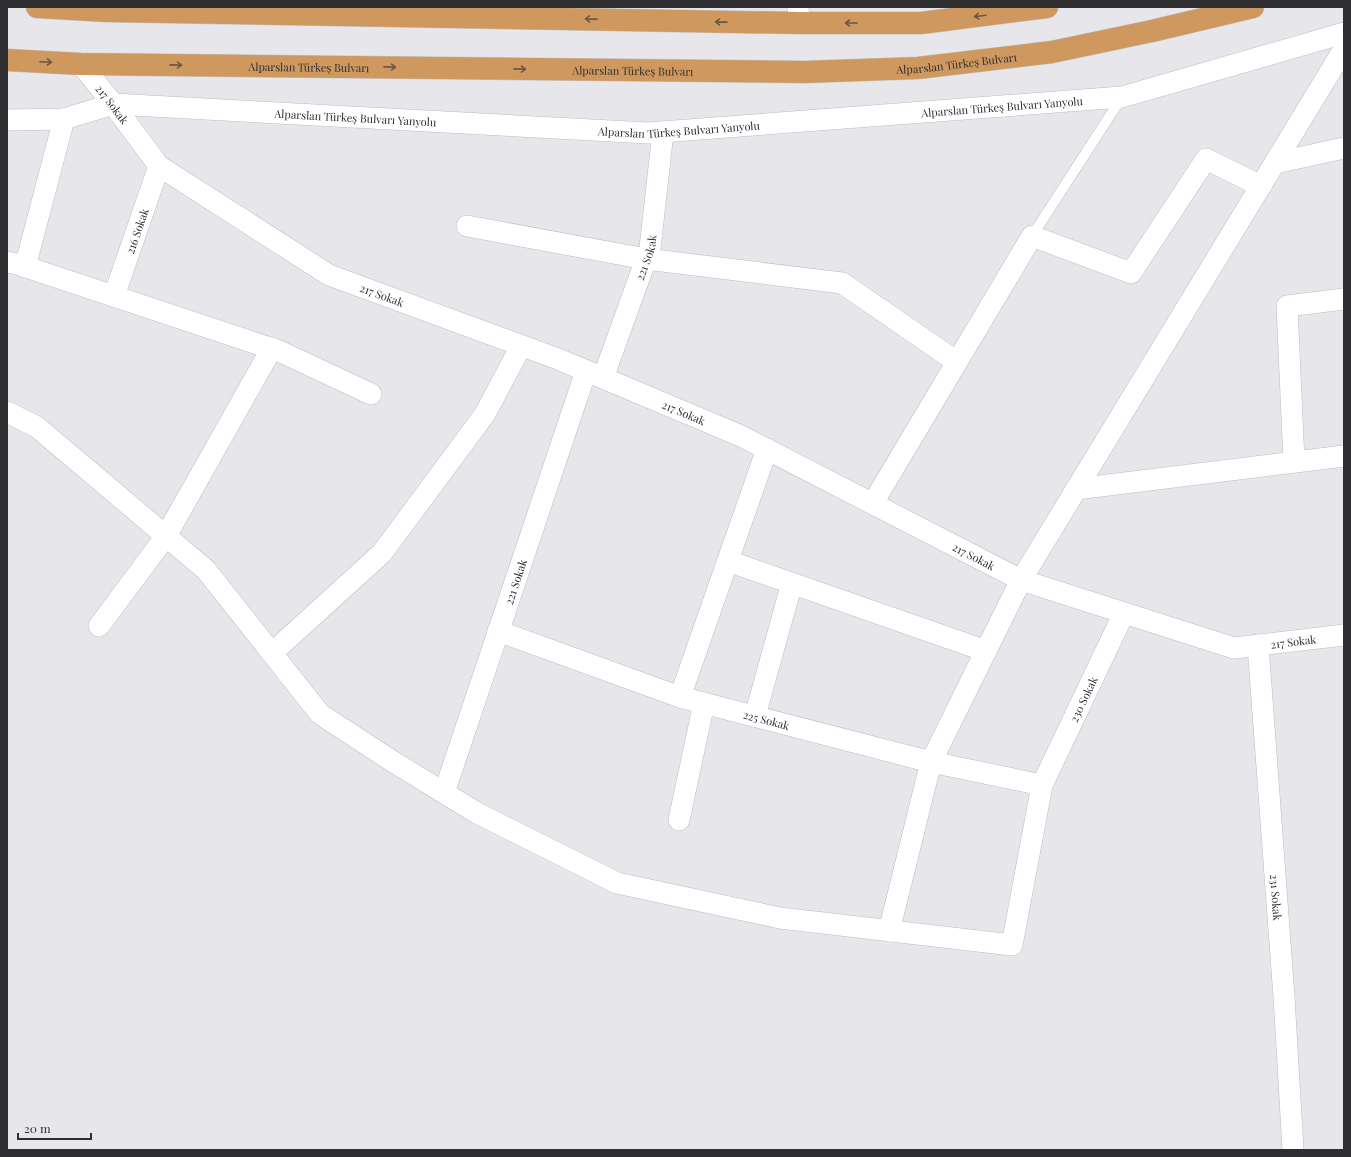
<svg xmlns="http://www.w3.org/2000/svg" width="1351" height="1157" font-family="'Playfair Display',serif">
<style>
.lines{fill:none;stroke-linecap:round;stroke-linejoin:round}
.lane-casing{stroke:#bdbdc1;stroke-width:11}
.street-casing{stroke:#bdbdc1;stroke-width:22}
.highway-casing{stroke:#c4c4c5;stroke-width:23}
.lane{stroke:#fff;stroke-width:10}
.street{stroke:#fff;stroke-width:21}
.highway{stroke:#ce985f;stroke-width:22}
.oneway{stroke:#6e5843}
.labels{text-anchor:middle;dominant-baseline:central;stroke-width:4;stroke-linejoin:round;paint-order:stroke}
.street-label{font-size:11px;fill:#2e2e30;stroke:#e7e7eb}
</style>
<rect width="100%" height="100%" fill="#e7e7eb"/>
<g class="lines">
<g class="lane-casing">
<path id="lane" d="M1032,236L1122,97"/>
</g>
<g class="street-casing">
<g id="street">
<path d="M798,7L799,23"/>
<path id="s1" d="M81,64L113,104L159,166L329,275L558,359L741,436L1021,580L1234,648L1344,635"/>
<path id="s2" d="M7,120L64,119L113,104L648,133L1122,97L1344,33"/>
<path d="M1275,163L1344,148"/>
<path d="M467,226L646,259L842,283L957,362"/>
<path d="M7,262L17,264L279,351L371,394"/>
<path d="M25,267L64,119"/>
<path id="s3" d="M114,296L159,166"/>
<path id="s4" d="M603,378L650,248L663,132"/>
<path id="s5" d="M7,412L37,427L206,570L320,714L392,761L477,813L617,883L780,918L1012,945L1042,785L1124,613"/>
<path d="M1294,462L1287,306L1344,299"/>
<path d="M1076,489L1344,456"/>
<path d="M873,503L1032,236L1131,273L1206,159L1261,186"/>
<path d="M728,561L986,651"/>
<path d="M99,626L166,536L272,348"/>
<path id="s6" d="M498,631L680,697L931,762L1042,785"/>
<path id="s7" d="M1258,645L1284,997L1293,1150"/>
<path d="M272,653L382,553L485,414L521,346"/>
<path d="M680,697L767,449"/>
<path d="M755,716L792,583"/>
<path id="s8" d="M444,793L586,371"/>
<path d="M679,820L704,703"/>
<path d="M889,931L931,762L1021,580L1344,49"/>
</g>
</g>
<g class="highway-casing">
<g id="highway">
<path d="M37,7L107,11L799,23H921L1047,7"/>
<path id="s9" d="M7,60L81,64L804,72L918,68L1052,52L1152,31L1253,7"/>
</g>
</g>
<use href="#lane" class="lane"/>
<use href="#street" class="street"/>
<use href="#highway" class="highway"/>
</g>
<defs><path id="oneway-shaft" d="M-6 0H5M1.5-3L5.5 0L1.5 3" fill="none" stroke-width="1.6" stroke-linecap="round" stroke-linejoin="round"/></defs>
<g class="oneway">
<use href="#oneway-shaft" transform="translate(980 16) rotate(173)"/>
<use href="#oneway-shaft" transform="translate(591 19) rotate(-179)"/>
<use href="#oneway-shaft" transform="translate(721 22) rotate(-179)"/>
<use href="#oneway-shaft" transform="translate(851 23) rotate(180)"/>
<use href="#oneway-shaft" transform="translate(46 62) rotate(3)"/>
<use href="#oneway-shaft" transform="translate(176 65) rotate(1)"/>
<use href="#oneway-shaft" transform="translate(390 67) rotate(1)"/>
<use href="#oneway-shaft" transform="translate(520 69) rotate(1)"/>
</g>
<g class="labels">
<g class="street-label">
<text stroke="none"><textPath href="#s9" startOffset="950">Alparslan Türkeş Bulvarı</textPath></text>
<text stroke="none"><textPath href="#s9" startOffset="302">Alparslan Türkeş Bulvarı</textPath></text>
<text stroke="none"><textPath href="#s9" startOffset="626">Alparslan Türkeş Bulvarı</textPath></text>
<text stroke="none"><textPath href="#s1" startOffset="51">217 Sokak</textPath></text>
<text stroke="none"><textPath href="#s2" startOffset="999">Alparslan Türkeş Bulvarı Yanyolu</textPath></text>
<text stroke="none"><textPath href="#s2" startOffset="351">Alparslan Türkeş Bulvarı Yanyolu</textPath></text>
<text stroke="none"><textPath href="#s2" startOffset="675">Alparslan Türkeş Bulvarı Yanyolu</textPath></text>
<text stroke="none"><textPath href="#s3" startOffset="69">216 Sokak</textPath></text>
<text stroke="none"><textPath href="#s4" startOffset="128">221 Sokak</textPath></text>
<text stroke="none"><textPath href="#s1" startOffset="387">217 Sokak</textPath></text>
<text stroke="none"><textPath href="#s1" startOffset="711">217 Sokak</textPath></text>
<text stroke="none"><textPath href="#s1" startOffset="1035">217 Sokak</textPath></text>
<text stroke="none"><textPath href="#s8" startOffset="223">221 Sokak</textPath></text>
<text stroke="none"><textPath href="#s1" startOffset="1371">217 Sokak</textPath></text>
<text stroke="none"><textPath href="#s5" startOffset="1439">230 Sokak</textPath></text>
<text stroke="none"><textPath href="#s6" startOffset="283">225 Sokak</textPath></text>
<text stroke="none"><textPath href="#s7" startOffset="253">231 Sokak</textPath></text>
</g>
</g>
<rect width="1351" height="1157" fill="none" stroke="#2e2e30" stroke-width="16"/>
<path d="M18 1133v6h73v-6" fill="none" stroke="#2e2e30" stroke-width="2"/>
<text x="24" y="1133" font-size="12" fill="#2e2e30" stroke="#e7e7eb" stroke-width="3" paint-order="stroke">20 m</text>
</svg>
